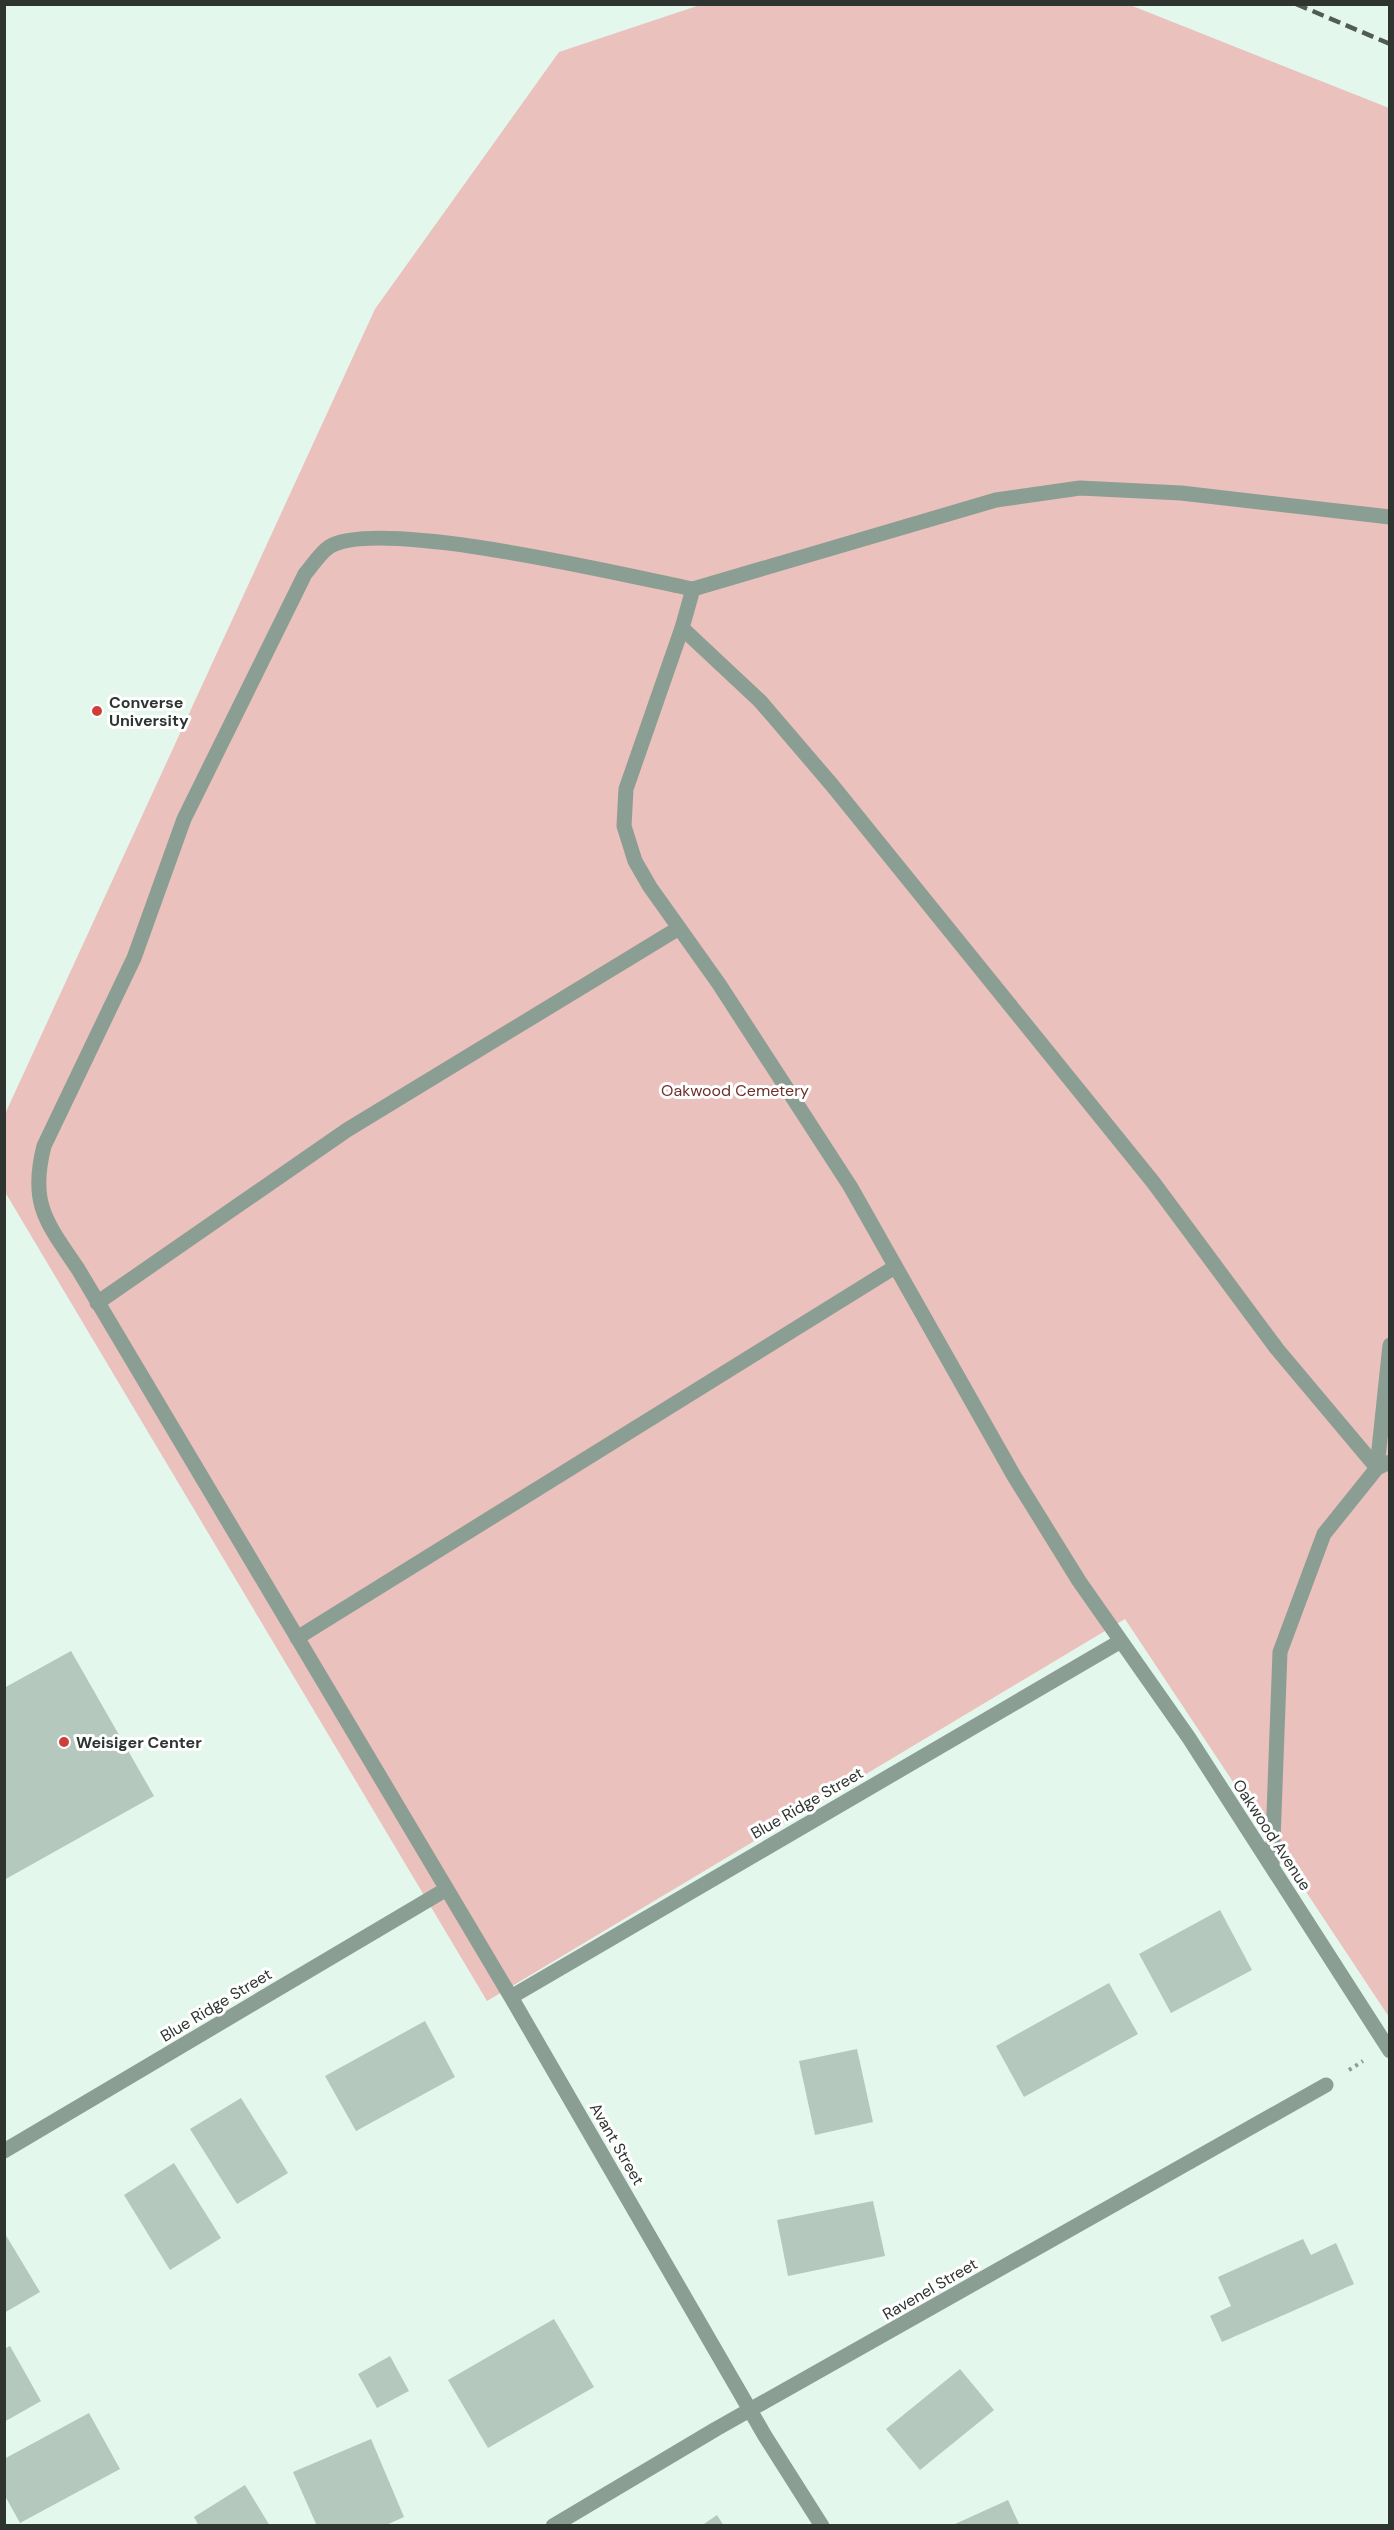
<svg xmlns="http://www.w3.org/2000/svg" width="1394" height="2530" font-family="'DM Sans',sans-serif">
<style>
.green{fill:#eac1bc}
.building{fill:#b5c8bd}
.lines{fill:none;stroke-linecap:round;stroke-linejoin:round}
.path{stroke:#8f9c94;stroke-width:4;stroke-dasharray:3 4.5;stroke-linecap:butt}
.minor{stroke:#8b9e93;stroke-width:15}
.rail{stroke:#525c56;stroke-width:4.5;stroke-dasharray:12 6;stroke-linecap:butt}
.poi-dot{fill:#ce3f3b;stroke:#fff;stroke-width:2}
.labels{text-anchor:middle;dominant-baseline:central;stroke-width:6;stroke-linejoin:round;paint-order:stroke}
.poi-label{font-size:16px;font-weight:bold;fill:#2e3531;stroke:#fff;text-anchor:start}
.park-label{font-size:16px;fill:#6d2f2b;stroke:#fff}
.street-label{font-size:16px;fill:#2e3531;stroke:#fff}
</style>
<rect width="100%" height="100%" fill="#e4f7ec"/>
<path class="green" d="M700,5H1130L1389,108V2017L1125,1619L487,2001L5,1192V1114L375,309L559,52Z"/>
<path class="building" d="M71,1651L154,1796L4,1880V1688Z
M1220,1910L1252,1970L1171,2013L1139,1954Z
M1109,1983L1138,2034L1024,2097L996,2046Z
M425,2021L455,2077L356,2131L325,2076Z
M857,2049L873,2122L815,2135L799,2061Z
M241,2098L288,2173L237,2204L190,2129Z
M174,2163L221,2238L170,2270L124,2195Z
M873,2201L885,2256L788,2276L777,2220Z
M4,2232L40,2292L4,2313Z
M1303,2239L1311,2255L1336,2243L1354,2284L1222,2342L1210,2316L1231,2306L1218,2277Z
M554,2319L594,2387L488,2448L448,2380Z
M10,2346L41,2401L4,2422V2349Z
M390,2356L409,2391L377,2408L358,2374Z
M960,2369L994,2410L920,2470L886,2429Z
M89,2413L120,2469L20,2523L4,2494V2459Z
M371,2439L404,2517L384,2526H317L293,2472Z
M245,2485L270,2526H199L194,2517Z
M1008,2500L1020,2526H955V2524Z
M717,2515L724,2526H701Z"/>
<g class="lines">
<path class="path" d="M1349,2070L1363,2061"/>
<path class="minor" d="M693,589L996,500L1080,488L1181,493L1390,517
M682,628L760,701L832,785L1153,1182L1277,1349L1377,1468
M97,1303L347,1130L679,928
M1377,1468L1390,1345
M297,1638L895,1267
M1272,1867L1280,1652L1324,1534L1377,1468L1390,1462
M511,1997L1121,1641
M4,2151L445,1890
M553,2526L716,2429L1326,2085
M822,2526L765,2436L511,1997L78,1269C47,1223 29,1204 44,1146L134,958L184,819L305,574C312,566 320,553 329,547C378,516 628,576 693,589L682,628L626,789L624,826L635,861L650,887L719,984L850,1186L1014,1476L1079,1581L1189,1738L1390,2051"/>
<path class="rail" d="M1296,4L1390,44"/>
</g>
<g class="poi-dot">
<circle cx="97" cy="711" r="6"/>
<circle cx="64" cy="1742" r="6"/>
</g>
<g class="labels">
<g class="poi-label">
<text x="109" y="702">Converse<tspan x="109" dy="18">University</tspan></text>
<text x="76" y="1742">Weisiger Center</text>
</g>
<g class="park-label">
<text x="735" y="1090">Oakwood Cemetery</text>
</g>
<g class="street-label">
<text transform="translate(807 1803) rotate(-30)">Blue Ridge Street</text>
<text transform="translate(1272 1835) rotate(57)">Oakwood Avenue</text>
<text transform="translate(216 2005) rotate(-31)">Blue Ridge Street</text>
<text transform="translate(617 2144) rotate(60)">Avant Street</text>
<text transform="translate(930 2289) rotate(-30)">Ravenel Street</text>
</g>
</g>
<rect width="1394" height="2530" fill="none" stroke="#2e3531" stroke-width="12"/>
</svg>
